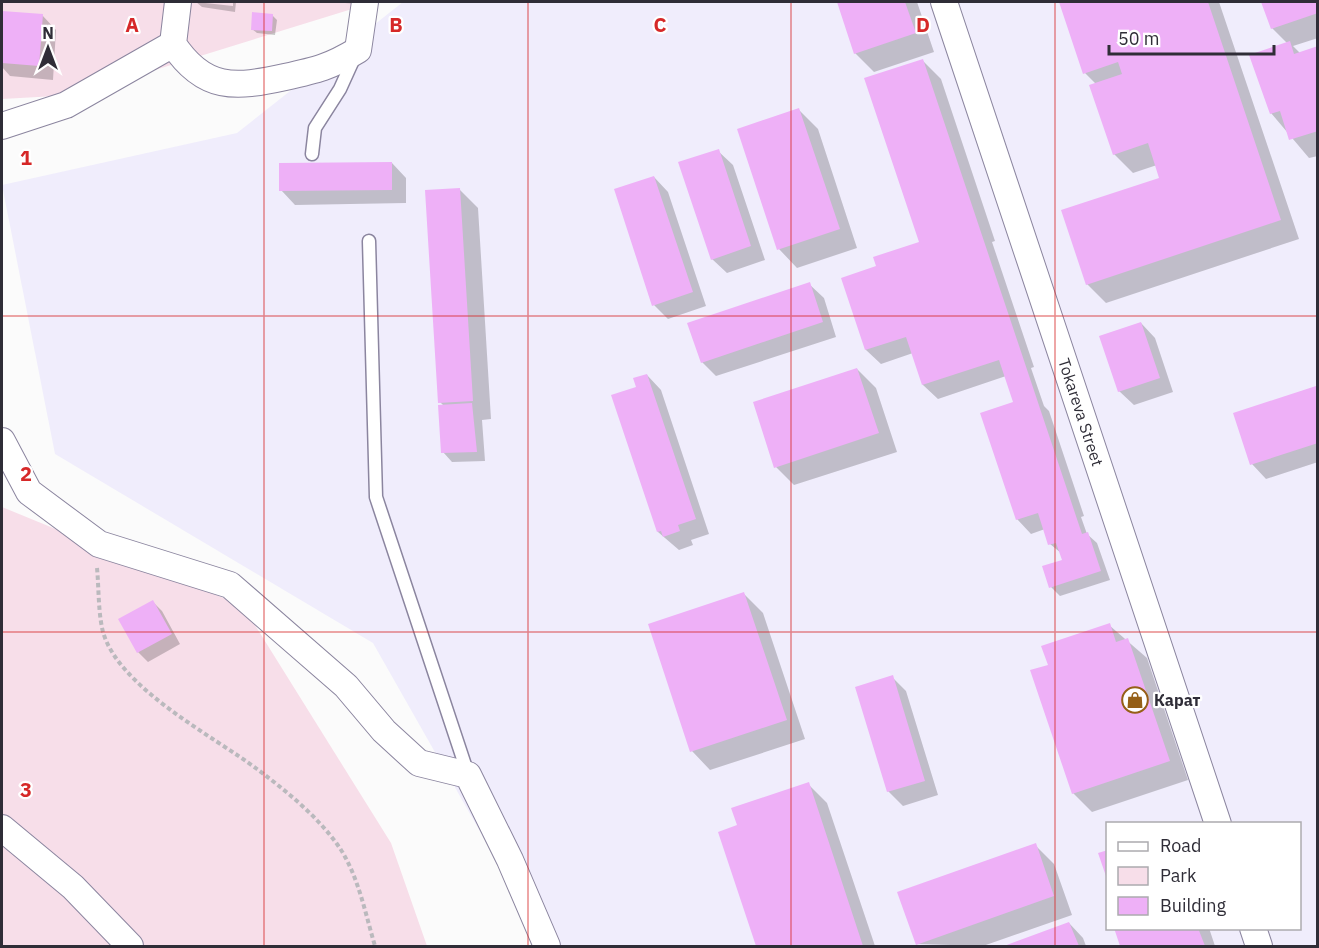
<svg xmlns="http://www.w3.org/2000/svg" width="1319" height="948" font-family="'IBM Plex Sans',sans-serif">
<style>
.built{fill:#f0edfc;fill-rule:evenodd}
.green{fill:#f7dee9}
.shadow{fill:#0003}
.building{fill:#eeb0f7}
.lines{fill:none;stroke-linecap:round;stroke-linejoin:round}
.lane-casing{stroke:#8b859f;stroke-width:15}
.street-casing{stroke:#8b859f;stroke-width:28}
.path{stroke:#bab9bd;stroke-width:4;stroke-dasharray:4.5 3;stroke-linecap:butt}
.lane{stroke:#fff;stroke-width:12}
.street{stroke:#fff;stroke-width:26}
.grid{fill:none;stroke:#d62828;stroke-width:1.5;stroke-opacity:0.55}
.labels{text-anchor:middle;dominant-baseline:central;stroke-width:4.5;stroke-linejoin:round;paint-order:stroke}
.street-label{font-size:16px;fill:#2f2d37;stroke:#fff}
.poi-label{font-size:16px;font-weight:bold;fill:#2f2d37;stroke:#fff;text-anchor:start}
.grid-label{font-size:20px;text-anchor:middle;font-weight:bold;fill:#d62828;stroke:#fff;stroke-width:4.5;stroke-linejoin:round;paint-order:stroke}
</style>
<rect width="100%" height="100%" fill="#fbfbfb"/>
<path class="built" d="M403,2H1317V946H545L373,643L55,454L2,185L237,133ZM1108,824H1300V928H1108Z"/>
<path class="green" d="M2,2H362L352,9L74,95L2,99Z
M2,507L243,606L391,843L427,946H2Z"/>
<path class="shadow" d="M196,2L233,6V3L223,2H236L235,12L202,7Z
M331,2H359V4Z
M838,2H917L934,52L874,72L855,53Z
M1061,2H1219L1299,239L1106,303L1087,284L1161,179L1157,165L1133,173L1114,154L1096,84L1085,73Z
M1263,2H1318V38L1293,46L1300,53L1318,48V156L1309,158L1271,113L1287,43L1272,28Z
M2,13L42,15L56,30L53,80L10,76L2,67Z
M272,15L277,20L275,35L257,33L252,29Z
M922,60L941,79L995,241L992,242L1034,367L1031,368L1044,406L1049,411L1084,516L1081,517L1087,534L1097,543L1110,580L1060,596L1051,587L1063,561L1061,553L1050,544L1045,529L1031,534L1017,519L1016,403L1006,376L938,399L923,385L913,353L881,364L866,350L843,279L878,267L921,243Z
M799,110L818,129L857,248L797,268L779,249Z
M718,151L733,165L765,260L727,273L712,259Z
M392,163L406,178V203L295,205L281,190Z
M654,177L668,192L706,306L668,319L654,305Z
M459,189L478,208L491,419L482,420L485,461L452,462L443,452L444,406L440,402Z
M809,284L824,298L836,337L716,376L702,362Z
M1141,323L1155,338L1173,392L1134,405L1119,391Z
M857,369L876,388L897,452L794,485L776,467Z
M647,375L661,390L709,534L691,540L693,545L679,550L658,532L638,388Z
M1315,387L1318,390V462L1266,479L1252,464L1235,414Z
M744,594L763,613L805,739L710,770L692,751Z
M153,602L162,611L180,644L148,662L138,652Z
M1109,625L1147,658L1188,780L1092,812L1073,793L1050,666Z
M892,677L906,691L938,795L903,806L888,791Z
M808,784L827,803L875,946H758L720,833L739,826Z
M1035,845L1054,864L1072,915L983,946L917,944Z
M1069,923L1083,938L1086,946H1008Z
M1116,928H1209L1215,946H1122Z"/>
<path class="building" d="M837,2H905L916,33L854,54Z
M1059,2H1208L1281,220L1086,285L1061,210L1159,178L1148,143L1113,155L1089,85L1122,74L1118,62L1083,74Z
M1261,2H1318V13L1271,29Z
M2,11L43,14L39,66L2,63Z
M252,12L273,14L272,31L251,30Z
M1290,41L1294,54L1318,46V131L1289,140L1280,111L1270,114L1249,55Z
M923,59L1082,534L1088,532L1101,571L1049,588L1042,566L1062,560L1056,543L1048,545L1038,513L1016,520L980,413L1013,402L999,360L922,385L906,337L865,350L841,278L876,266L873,257L919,242L864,78Z
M799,108L840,229L777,250L737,129Z
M719,149L751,246L711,260L678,162Z
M392,162V190L279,191V163Z
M654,176L693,292L652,306L614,189Z
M460,188L473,401L438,403L425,190Z
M810,282L823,322L701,363L687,323Z
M1141,322L1160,378L1118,392L1099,336Z
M857,368L879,433L774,468L753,402Z
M647,374L696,519L678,525L680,531L663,537L661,531L657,532L611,395L636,387L633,378Z
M1316,386L1318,443L1250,465L1233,413Z
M472,403L477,452L441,453L438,405Z
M744,592L787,720L690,752L648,624Z
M153,600L172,634L137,653L118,619Z
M1110,623L1116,642L1128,638L1170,761L1072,794L1030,670L1048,665L1041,646Z
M893,675L925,781L887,792L855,687Z
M809,782L863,946H756L718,832L737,825L731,808Z
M1036,843L1054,896L916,945L897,892Z
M1108,850V879H1107L1098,853Z
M1069,922L1079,946H1004Z
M1114,928H1198L1205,946H1120Z"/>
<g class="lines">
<g class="lane-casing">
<path id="lane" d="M312,154L315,128L340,89L355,56
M369,241L376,497L468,774"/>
</g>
<g class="street-casing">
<path id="street" d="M944,2L1218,824
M173,44L178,2
M2,126L66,105L173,44C204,91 235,88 285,77C317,70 330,67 358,50L365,2
M2,441L29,492L99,544L230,585L346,686L384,731L419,763L468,775L510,860L547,946
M2,828L73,887L130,946
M1253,928L1259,946"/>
</g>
<path class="path" d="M97,568C99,589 98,612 103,632C119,688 213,736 257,769C285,790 316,815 337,844C358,873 365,913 375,946"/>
<use href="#lane" class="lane"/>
<use href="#street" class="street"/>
</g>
<path class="grid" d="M264,2V946M528,2V946M791,2V946M1055,2V946M2,316H1318M2,632H1318"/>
<defs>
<g id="shop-ring" transform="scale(1.35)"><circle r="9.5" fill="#fff" stroke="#955f17" stroke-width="1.5"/><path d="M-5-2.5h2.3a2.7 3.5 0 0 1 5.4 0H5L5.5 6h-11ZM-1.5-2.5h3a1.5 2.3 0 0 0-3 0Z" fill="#955f17"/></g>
</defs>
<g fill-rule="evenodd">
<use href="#shop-ring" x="1135" y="700"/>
</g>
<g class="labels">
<g class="street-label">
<text transform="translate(1081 412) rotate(72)">Tokareva Street</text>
</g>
<g class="poi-label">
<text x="1154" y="700">Карат</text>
</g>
</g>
<g class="grid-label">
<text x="132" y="32">A</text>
<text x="396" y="32">B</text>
<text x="660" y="32">C</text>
<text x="923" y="32">D</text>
<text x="26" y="165">1</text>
<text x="26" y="481">2</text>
<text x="26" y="797">3</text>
</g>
<rect width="1319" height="948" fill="none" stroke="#2f2d37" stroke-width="6"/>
<rect x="1106" y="822" width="195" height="108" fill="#ffffff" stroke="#acabaf" stroke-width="1.5"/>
<rect x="1118" y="842" width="30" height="9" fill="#ffffff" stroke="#acabaf" stroke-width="1.5"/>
<text x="1160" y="852" font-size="18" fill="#2f2d37">Road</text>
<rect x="1118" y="867" width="30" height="18" fill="#f7dee9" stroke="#acabaf" stroke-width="1.5"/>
<text x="1160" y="882" font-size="18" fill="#2f2d37">Park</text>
<rect x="1118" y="897" width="30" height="18" fill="#eeb0f7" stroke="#acabaf" stroke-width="1.5"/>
<text x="1160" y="912" font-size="18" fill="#2f2d37">Building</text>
<g transform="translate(48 48)" stroke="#ffffff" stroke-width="4.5" paint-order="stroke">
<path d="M0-4.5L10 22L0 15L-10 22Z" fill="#2f2d37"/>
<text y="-9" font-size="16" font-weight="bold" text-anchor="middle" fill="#2f2d37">N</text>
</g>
<path d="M1109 45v9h165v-9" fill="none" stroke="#2f2d37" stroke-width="3"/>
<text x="1118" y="45" font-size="18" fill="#2f2d37" stroke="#ffffff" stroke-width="4.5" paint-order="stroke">50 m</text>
</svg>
